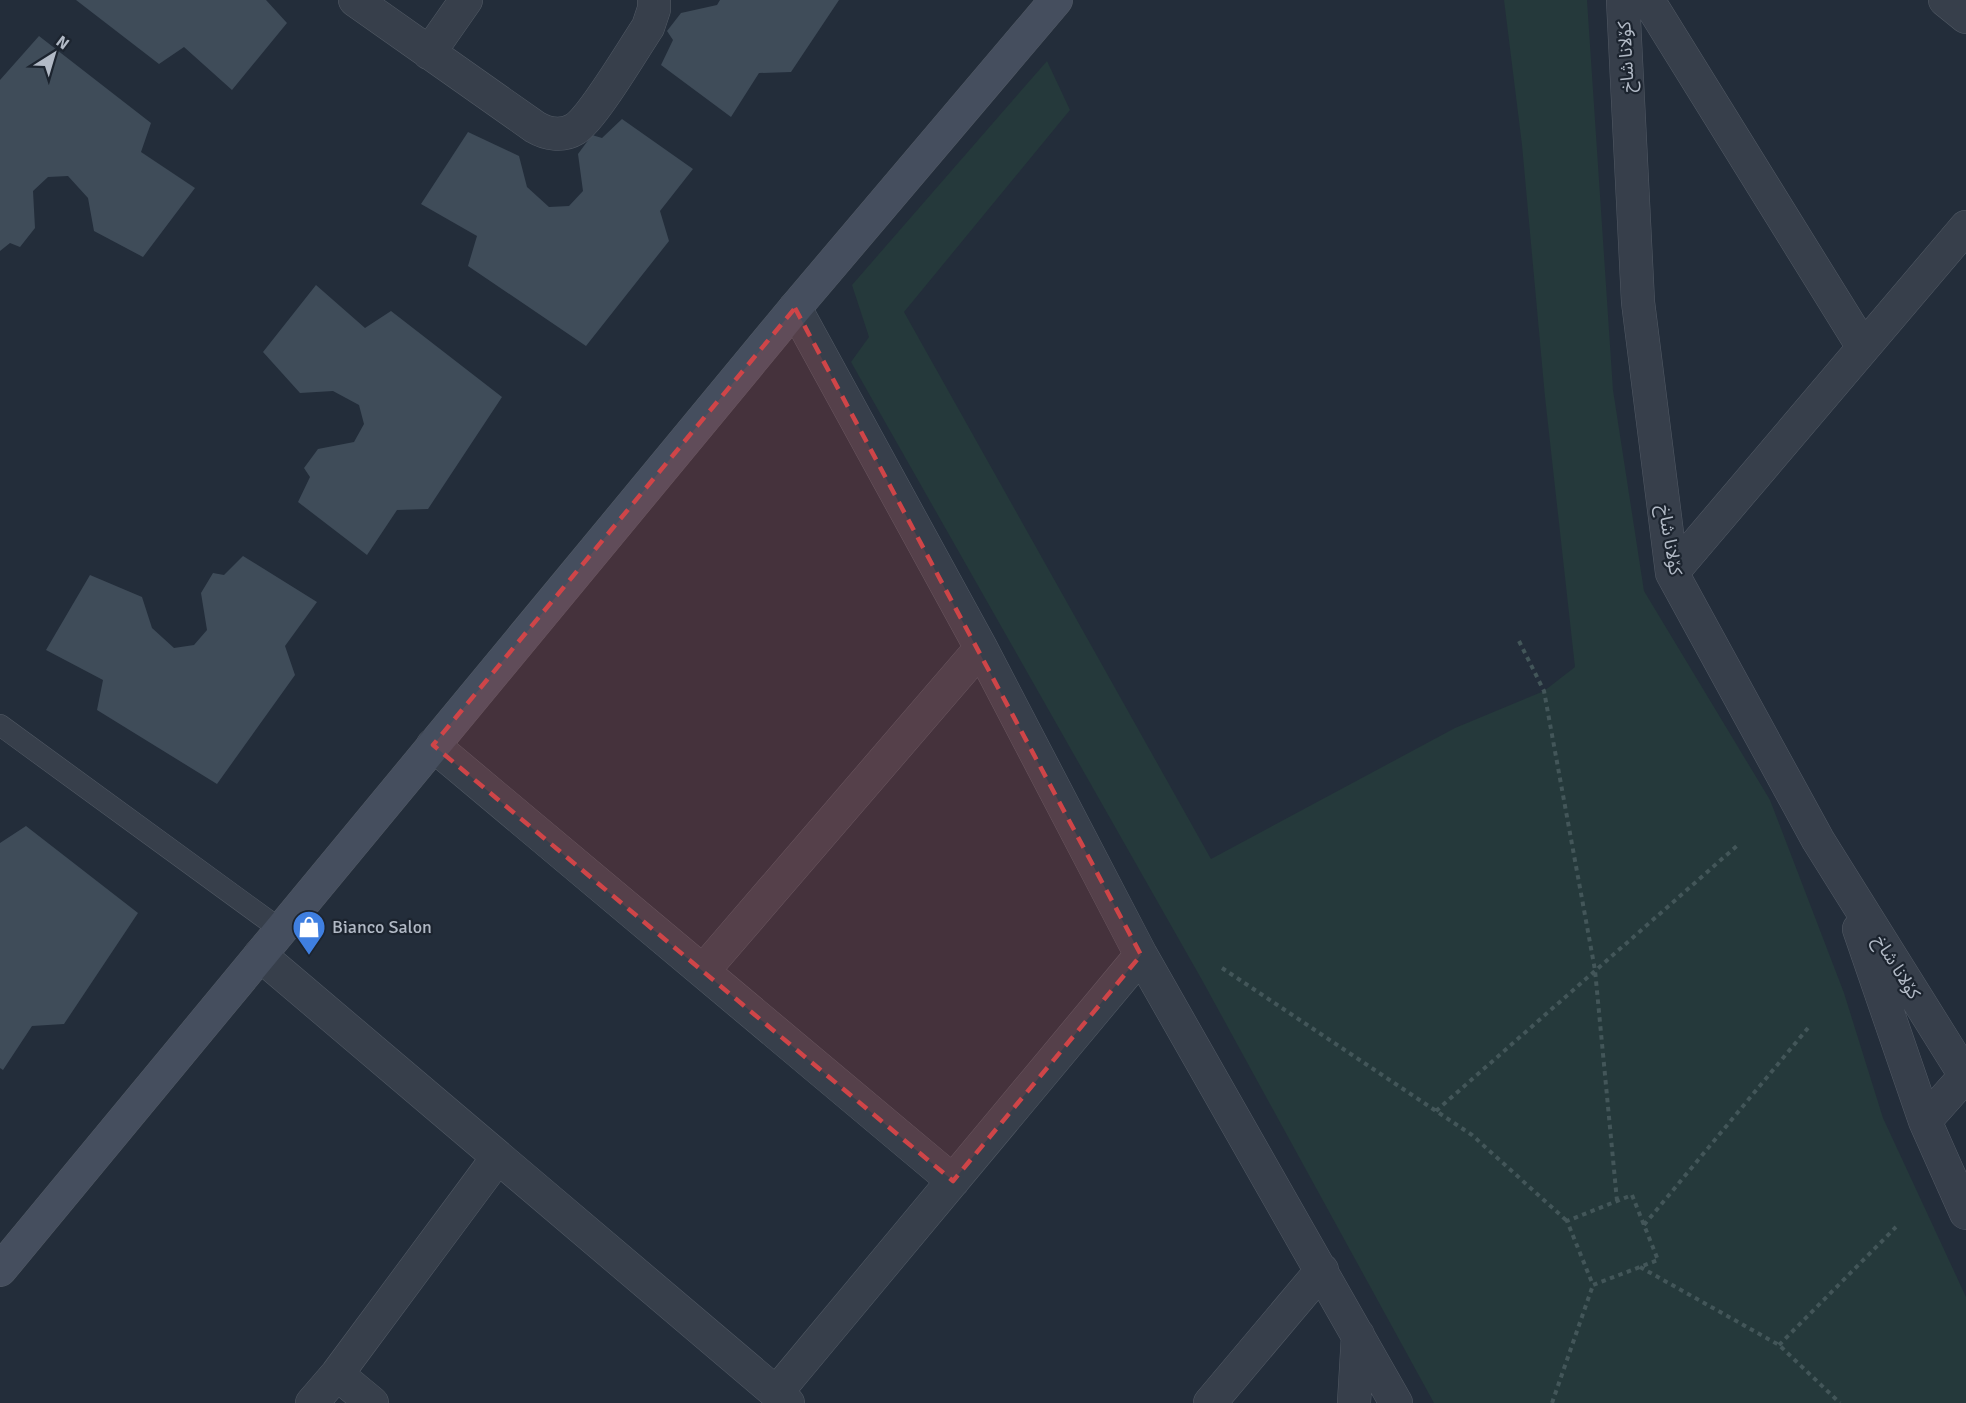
<svg xmlns="http://www.w3.org/2000/svg" width="1966" height="1403" font-family="Signika,'Noto Sans Arabic',sans-serif">
<style>
.green{fill:#25393b}
.building{fill:#3f4c59}
.lines{fill:none;stroke-linecap:round;stroke-linejoin:round}
.lane-casing{stroke:#525a65;stroke-width:22}
.street-casing{stroke:#525a65;stroke-width:34}
.secondary-casing{stroke:#525a65;stroke-width:34}
.path{stroke:#435659;stroke-width:4;stroke-dasharray:4.5 4.5;stroke-linecap:butt}
.lane{stroke:#373f4b;stroke-width:21}
.street{stroke:#373f4b;stroke-width:33}
.secondary{stroke:#454e5e;stroke-width:33}
.marked{fill:#cf4548;fill-opacity:0.2;stroke:#cf4548;stroke-width:4.5;stroke-dasharray:12 8;stroke-linejoin:round}
.labels{text-anchor:middle;dominant-baseline:central;stroke-width:4.5;stroke-linejoin:round;paint-order:stroke}
.street-label{font-size:18px;fill:#b2bac6;stroke:#1c242f}
.poi-label{font-size:18px;fill:#b2bac6;stroke:#1c242f;text-anchor:start}
</style>
<rect width="100%" height="100%" fill="#232d3a"/>
<path class="green" d="M1504,0H1587L1613,390L1644,591L1770,800L1844,993L1883,1118L1966,1297V1403H1434L1202,980L851,362L869,337L852,285L1047,61L1070,110L904,312L1211,859L1455,728L1544,691L1575,667L1545,397L1522,145Z"/>
<path class="building" d="M76,0H266L287,23L232,90L184,47L159,64Z
M720,0H839L791,72L759,73L731,117L661,65L673,40L667,31L681,13L717,5Z
M39,36L151,123L141,152L195,188L143,257L94,231L88,198L68,176L48,177L33,191L35,228L20,247L10,243L0,251V80Z
M622,119L693,169L660,211L669,241L586,346L468,266L477,236L421,204L468,132L519,156L527,187L549,207L569,206L583,191L578,154L592,135L602,138Z
M316,285L365,328L391,311L502,397L428,509L397,510L367,555L298,502L310,477L304,468L318,449L354,442L364,424L359,405L333,391L300,393L263,352Z
M243,556L317,602L285,646L295,675L217,784L97,710L103,680L46,650L90,575L142,597L152,628L174,648L194,645L207,630L201,593L213,573L224,575Z
M26,826L138,913L64,1024L32,1026L3,1070L0,1068V843Z"/>
<g class="lines">
<g class="lane-casing">
<path id="lane" d="M0,725L281,930"/>
</g>
<g class="street-casing">
<path id="street" d="M355,0L535,127C547,134 562,137 575,129C592,119 634,48 648,27L654,9V0
M1623,0L1638,302L1672,573L1818,840L1966,1077
M1648,0L1863,347
M1945,0L1966,17
M429,53L466,0
M795,308L981,648L1141,955L1396,1403
M1672,573L1966,227
M433,745L953,1181
M1859,929L1925,1121L1966,1075
M260,955L788,1403
M703,971L981,648
M1925,1121L1966,1213
M337,1374L372,1403
M776,1393L1141,955
M312,1403L337,1374L498,1157
M1210,1403L1322,1270
M1354,1403L1358,1335"/>
</g>
<g class="secondary-casing">
<path id="secondary" d="M0,1270L795,308L1056,0"/>
</g>
<path class="path" d="M1519,641L1544,691L1595,970L1617,1201
M1222,968L1472,1135L1567,1221
M1436,1111L1739,844
M1632,1195L1658,1260L1593,1285L1567,1221Z
M1644,1225L1808,1028
M1640,1267L1779,1345L1840,1403
M1779,1345L1896,1227
M1552,1403L1593,1285"/>
<use href="#lane" class="lane"/>
<use href="#street" class="street"/>
<use href="#secondary" class="secondary"/>
</g>
<path class="marked" d="M795,308L1141,955L953,1181L433,745Z"/>
<defs>
<g id="shop-pin" transform="scale(1.725)"><path d="M0 17L-7.5 6A9.5 9.5 0 1 1 7.5 6Z" fill="#3f7fe0" stroke="#1c242f"/><path d="M-5-2.5h2.3a2.7 3.5 0 0 1 5.4 0H5L5.5 6h-11ZM-1.5-2.5h3a1.5 2.3 0 0 0-3 0Z" fill="#fff"/></g>
</defs>
<g fill-rule="evenodd">
<use href="#shop-pin" x="309" y="927"/>
</g>
<g class="labels">
<g class="street-label">
<text transform="translate(1626 57) rotate(-93)">کۆلانا شاخ</text>
<text transform="translate(1670 540) rotate(80)">کۆلانا شاخ</text>
<text transform="translate(1897 967) rotate(58)">کۆلانا شاخ</text>
</g>
<g class="poi-label">
<text x="332" y="927">Bianco Salon</text>
</g>
</g>
<g transform="translate(54 54) rotate(37)" stroke="#1c242f" stroke-width="4.5" paint-order="stroke">
<path d="M0-4.5L10 22L0 15L-10 22Z" fill="#b2bac6"/>
<text y="-9" font-size="16" font-weight="bold" text-anchor="middle" fill="#b2bac6">N</text>
</g>
</svg>
